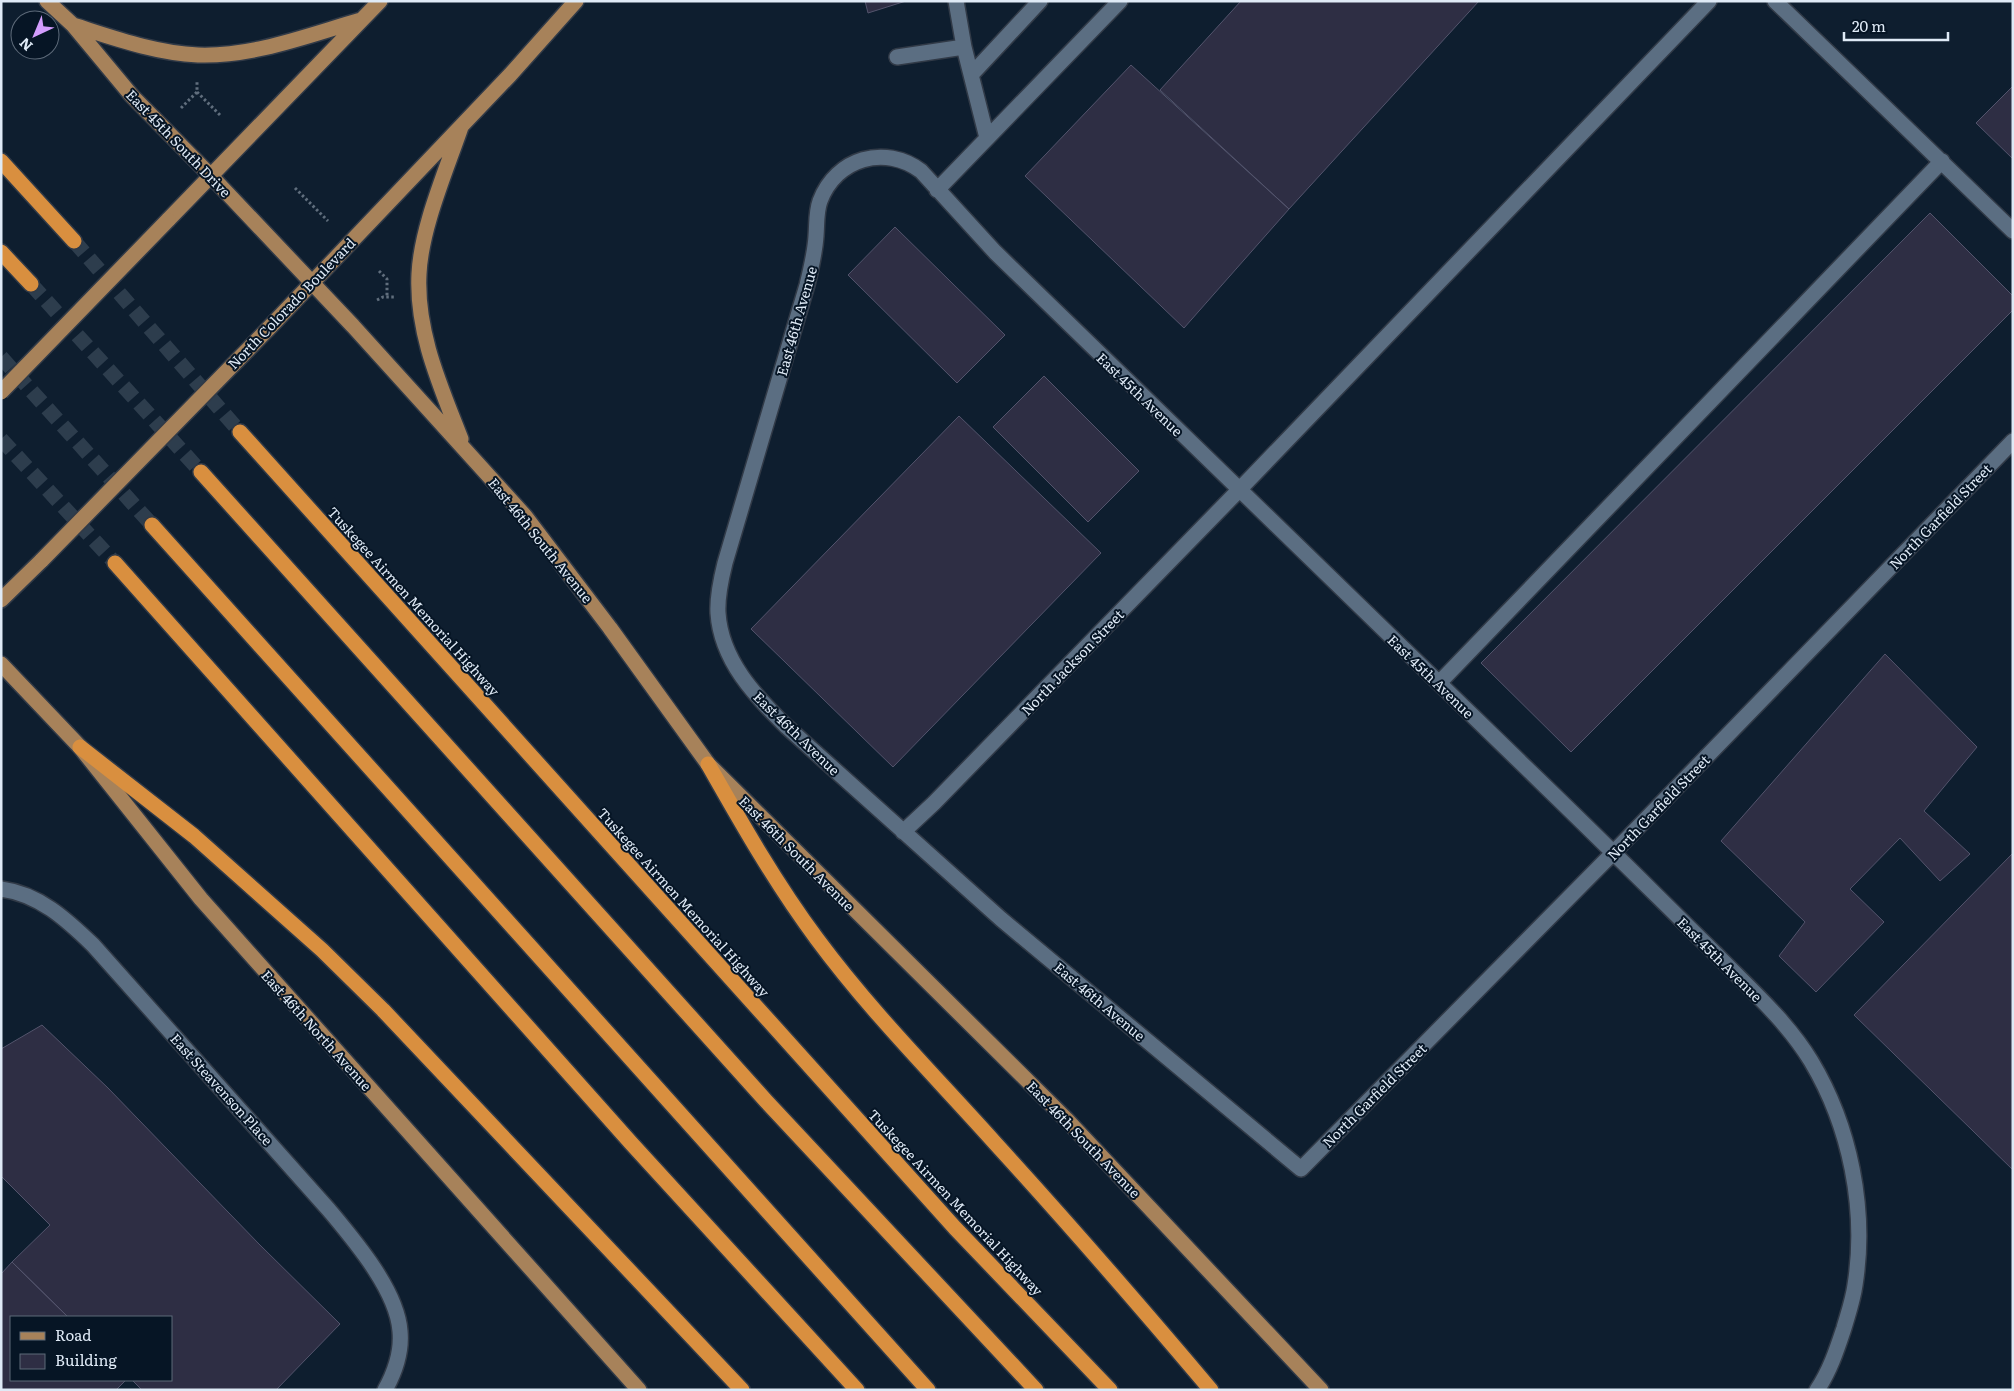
<svg xmlns="http://www.w3.org/2000/svg" width="2014" height="1391" font-family="Literata,serif">
<style>
.building{fill:#2e2e44;stroke:#53546c}
.lines{fill:none;stroke-linecap:round;stroke-linejoin:round}
.highway-tunnel{stroke:#2d3d4d;stroke-width:15;stroke-dasharray:15 8;stroke-linecap:butt}
.minor-casing{stroke:#313a47;stroke-width:18}
.major-casing{stroke:#313a47;stroke-width:18}
.highway-casing{stroke:#313a47;stroke-width:18}
.path{stroke:#606e7d;stroke-width:3;stroke-dasharray:2.5 2.5;stroke-linecap:butt}
.minor{stroke:#5b6e82;stroke-width:15}
.major{stroke:#a7825a;stroke-width:15}
.highway{stroke:#d98f3f;stroke-width:15}
.major-bridge-casing{stroke:#313a47;stroke-width:18;stroke-linecap:butt}
.major-bridge{stroke:#a7825a;stroke-width:15}
.labels{text-anchor:middle;dominant-baseline:central;stroke-width:4;stroke-linejoin:round;paint-order:stroke}
.street-label{font-size:14px;fill:#dfeaf6;stroke:#061525}
</style>
<rect width="100%" height="100%" fill="#0e1e2f"/>
<path class="building" d="M865,1H906L868,13Z
M1241,1H1479L1289,209L1160,90Z
M1131,65L1289,209L1184,328L1025,176Z
M2013,86V159L1976,123Z
M1930,213L2013,296V310L1571,752L1481,663Z
M895,227L1005,335L957,383L848,275Z
M1044,376L1139,471L1088,522L993,427Z
M959,416L1101,553L893,767L751,629Z
M1885,654L1977,747L1924,811L1970,854L1940,881L1900,838L1850,889L1884,922L1816,992L1779,956L1805,922L1721,841Z
M2013,853V1170L1854,1015Z
M42,1025L108,1088L259,1244L340,1324L276,1390H142L132,1380H171V1317H68L12,1262L50,1225L1,1176V1049Z
M12,1262L68,1317H11V1380H126L116,1390H1V1274Z"/>
<g class="lines">
<path class="highway-tunnel" d="M74,241L240,432
M31,284L201,472
M1,357L152,525
M1,439L115,563"/>
<g class="minor-casing">
<path id="minor" d="M956,1L964,47
M1775,1L2013,231
M897,57L964,47L987,138
M971,75L1040,1
M937,190L1120,1
M1439,683L1942,161
M903,832L934,803L1239,490L1709,1
M1,889C39,894 66,919 93,945L329,1210C354,1240 397,1290 400,1331C402,1352 395,1372 385,1390
M1817,1390C1830,1371 1837,1349 1844,1328C1848,1314 1853,1300 1855,1285C1867,1209 1850,1126 1811,1061C1786,1020 1749,988 1716,954C1659,898 1602,841 1545,786C1361,608 1178,430 995,252L921,171C885,144 836,158 820,201C816,212 817,224 816,236C815,252 811,269 807,285L725,563C721,579 717,596 718,613C721,660 755,696 787,727L1001,919L1301,1169L1614,852L2013,441"/>
</g>
<g class="major-casing">
<path id="major" d="M47,1L73,25L132,96L211,176L353,326L525,516L610,628L708,764L1066,1119L1321,1390
M73,25C114,38 155,53 198,55C253,57 309,35 361,20
M168,220L380,1
M268,329L510,75L576,1
M461,439C440,385 416,332 419,274C421,228 446,171 461,127
M1,600L42,560
M1,664L80,747L201,899L639,1390"/>
</g>
<g class="highway-casing">
<path id="highway" d="M1,161L74,241
M1,252L31,284
M240,432L955,1228L1110,1390
M201,472L766,1101L1036,1390
M152,525L928,1390
M115,563L631,1143L857,1390
M80,747L194,836L322,950L383,1010L742,1390
M708,764C742,824 776,884 817,939C871,1012 935,1076 995,1143C1069,1224 1140,1306 1211,1390"/>
</g>
<path class="path" d="M197,92L220,115
M181,108L197,92V80
M295,188L328,221
M379,271L387,279V296
M377,300L383,297H395"/>
<use href="#minor" class="minor"/>
<use href="#major" class="major"/>
<use href="#highway" class="highway"/>
<g class="major-bridge-casing">
<path id="major-bridge" d="M1,392L168,220
M42,560L268,329"/>
</g>
<use href="#major-bridge" class="major-bridge"/>
</g>
<g class="labels">
<g class="street-label">
<text transform="translate(179 143) rotate(46)">East 45th South Drive</text>
<text transform="translate(291 303) rotate(-46)">North Colorado Boulevard</text>
<text transform="translate(796 321) rotate(-74)">East 46th Avenue</text>
<text transform="translate(1140 394) rotate(44)">East 45th Avenue</text>
<text transform="translate(1940 516) rotate(-46)">North Garfield Street</text>
<text transform="translate(541 540) rotate(51)">East 46th South Avenue</text>
<text transform="translate(414 601) rotate(48)">Tuskegee Airmen Memorial Highway</text>
<text transform="translate(1072 662) rotate(-46)">North Jackson Street</text>
<text transform="translate(1431 676) rotate(44)">East 45th Avenue</text>
<text transform="translate(797 733) rotate(44)">East 46th Avenue</text>
<text transform="translate(1658 807) rotate(-46)">North Garfield Street</text>
<text transform="translate(797 853) rotate(45)">East 46th South Avenue</text>
<text transform="translate(684 902) rotate(48)">Tuskegee Airmen Memorial Highway</text>
<text transform="translate(1720 959) rotate(45)">East 45th Avenue</text>
<text transform="translate(1100 1001) rotate(40)">East 46th Avenue</text>
<text transform="translate(317 1030) rotate(48)">East 46th North Avenue</text>
<text transform="translate(222 1089) rotate(48)">East Steavenson Place</text>
<text transform="translate(1374 1095) rotate(-45)">North Garfield Street</text>
<text transform="translate(1084 1139) rotate(46)">East 46th South Avenue</text>
<text transform="translate(956 1202) rotate(47)">Tuskegee Airmen Memorial Highway</text>
</g>
</g>
<rect width="2014" height="1391" fill="none" stroke="#dfeaf6" stroke-width="5"/>
<rect x="10" y="1316" width="162" height="65" fill="#061525" stroke="#5d6a79"/>
<rect x="20" y="1332" width="25" height="8" fill="#a7825a" stroke="#5d6a79"/>
<text x="55" y="1341" font-size="15" fill="#dfeaf6">Road</text>
<rect x="20" y="1354" width="25" height="15" fill="#2e2e44" stroke="#5d6a79"/>
<text x="55" y="1366" font-size="15" fill="#dfeaf6">Building</text>
<g transform="translate(35 35) rotate(224)"><circle r="24" fill="#061525" stroke="#5d6a79"/>
<path d="M0-4L9 19L0 12L-9 19Z" fill="#d29dfd"/>
<text y="-8" font-size="14" font-weight="bold" text-anchor="middle" fill="#dfeaf6">N</text>
</g>
<path d="M1844 32v8h104v-8" fill="none" stroke="#dfeaf6" stroke-width="2.5"/>
<text x="1852" y="32" font-size="15" fill="#dfeaf6" stroke="#061525" stroke-width="4" paint-order="stroke">20 m</text>
</svg>
